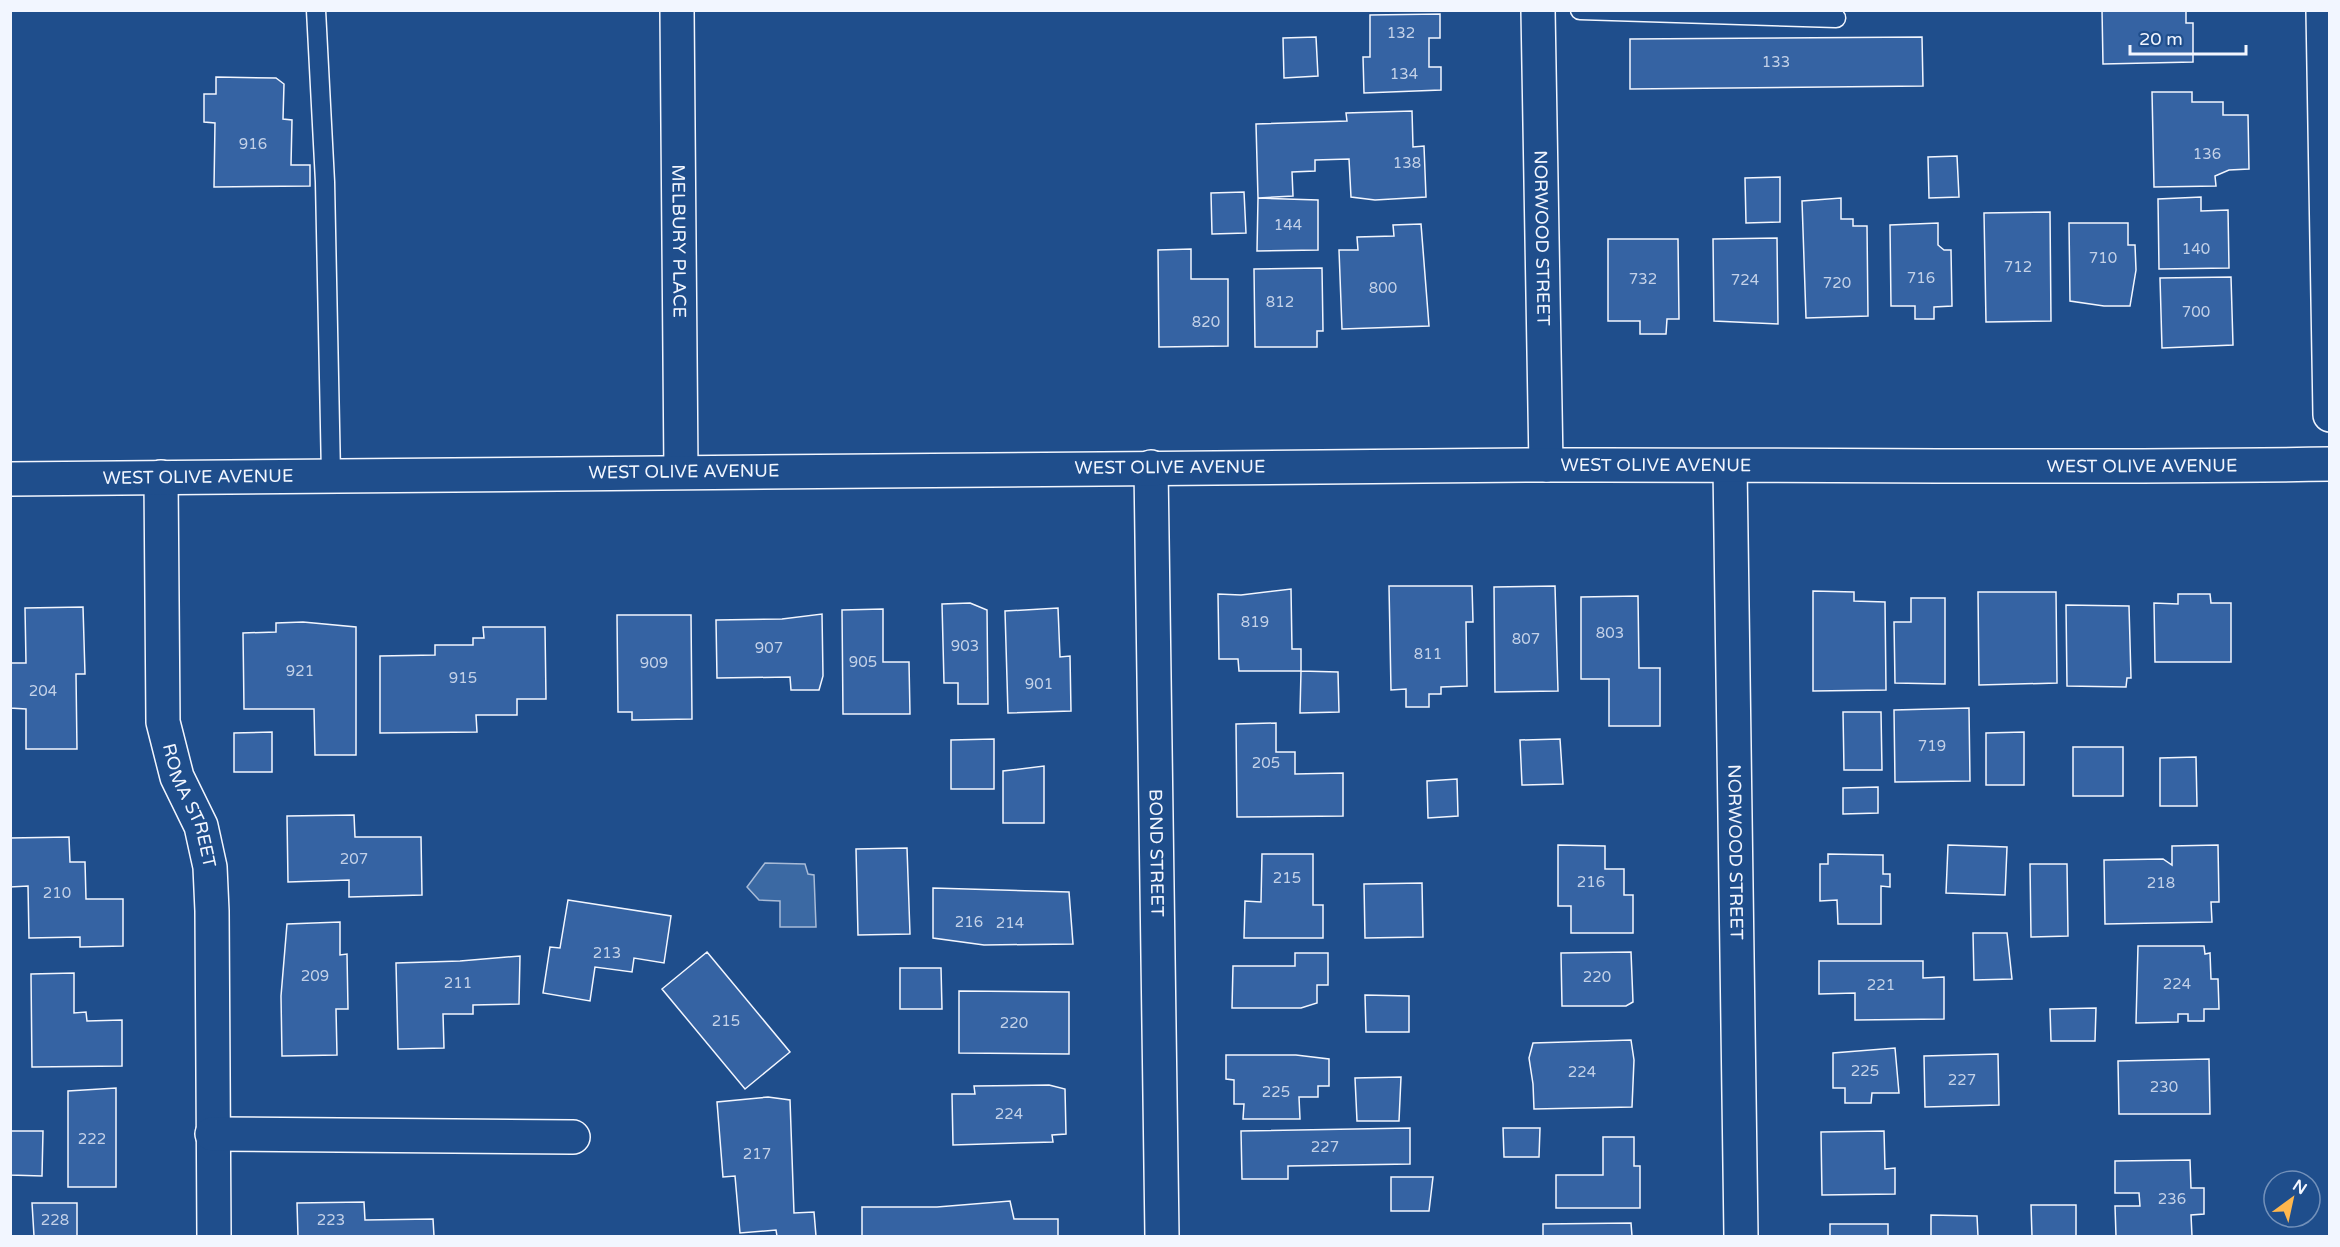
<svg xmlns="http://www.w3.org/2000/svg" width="2340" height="1247" font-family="'Varela Round',sans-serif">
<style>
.water{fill:#3b69a3;stroke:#a8bbd7;stroke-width:1.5}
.building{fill:#3563a3;stroke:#f2f6ff;stroke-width:1.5}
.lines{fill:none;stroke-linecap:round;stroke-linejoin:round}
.lane-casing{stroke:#f2f6ff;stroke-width:21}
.street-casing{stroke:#f2f6ff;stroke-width:36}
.secondary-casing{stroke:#f2f6ff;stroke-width:36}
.lane{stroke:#1f4e8c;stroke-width:18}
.street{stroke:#1f4e8c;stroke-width:33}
.secondary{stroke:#1f4e8c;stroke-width:33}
.labels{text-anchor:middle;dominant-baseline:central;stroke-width:4.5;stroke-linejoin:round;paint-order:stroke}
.number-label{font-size:15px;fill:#c3d1e8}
.street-label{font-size:18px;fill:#f2f6ff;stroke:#1f4e8c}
</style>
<rect width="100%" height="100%" fill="#1f4e8c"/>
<path class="water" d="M765,863L805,864L808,874L814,875L816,927H780V901L759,900L747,887Z"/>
<path class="building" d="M2102,10H2186V23H2193V62L2103,64Z
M1440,14V38H1429V67H1441V90L1364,93L1363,57H1370V15Z
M1316,37L1318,76L1284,78L1283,38Z
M1922,37L1923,86L1630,89V39Z
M216,77L276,78L284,84L283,119L292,120L291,165H310V186L214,187L215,123L204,122V94H216Z
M2152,92H2192V102H2223V115H2248L2249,169L2229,170L2215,176L2216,186L2154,187Z
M1412,111L1413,147L1424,146L1426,197L1375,200L1351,197L1349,159L1315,160V171L1292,172L1293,196L1258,198L1256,124L1347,121L1346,113Z
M1957,156L1959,197L1929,198L1928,157Z
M1780,177V222L1746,223L1745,178Z
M1244,192L1246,233L1212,234L1211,193Z
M2201,197V211L2228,210L2229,268L2159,269L2158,199Z
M1258,198L1318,200V250L1257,251Z
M1841,198V219H1853V226H1867L1868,316L1806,318L1802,201Z
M2050,212L2051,321L1986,322L1984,213Z
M1938,223V245L1944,250H1951L1952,306L1934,307V319H1915V306H1891L1890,225Z
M2069,223H2128V245H2135L2136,270L2130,306H2104L2070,301Z
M1421,224L1429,326L1342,329L1339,250H1358L1357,237L1394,236L1393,225Z
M1777,238L1778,324L1714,321L1713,239Z
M1608,239H1678L1679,319H1667L1666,334H1640V321H1608Z
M1191,249V279H1228V346L1159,347L1158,250Z
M1322,268L1323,331H1317V347H1255L1254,269Z
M2231,277L2233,345L2162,348L2160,278Z
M1389,586H1472L1473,622H1466L1467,686L1441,687V694H1429V707H1406V689L1391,690Z
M1555,586L1558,691L1495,692L1494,587Z
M1291,589L1292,649H1301V671H1239L1238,659H1219L1218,594L1241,595Z
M1813,591L1854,592V601L1885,602L1886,690L1813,691Z
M1978,592H2056L2057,683L1979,685Z
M2178,594H2210L2211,603H2231V662H2155L2154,603L2178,604Z
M1638,596L1639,668H1660V726H1609V679H1581V597Z
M1911,598H1945V684L1895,683L1894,622H1911Z
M970,603L987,610L988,704H958V683H944L942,604Z
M2066,605L2129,606L2131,678H2127L2126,687L2067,686Z
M83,607L85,674H76L77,749H26V709L10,708V663H26L25,608Z
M1058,608L1060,657L1070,656L1071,711L1008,713L1005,611Z
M883,609V662H909L910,714H843L842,610Z
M822,614L823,676L819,690H791L790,677L717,678L716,620L782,619Z
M617,615H691L692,719L632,720V712H618Z
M303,622L356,627V755H315L314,709H244L243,633L276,632V623Z
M483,627H545L546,699H517V715H476L477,732L380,733V656L435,655V645H473V638H484Z
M1301,671L1338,672L1339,712L1300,713Z
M1969,708L1970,781L1895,782L1894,710Z
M1843,712H1881L1882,770H1844Z
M1276,723V752H1295V774L1343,773V816L1237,817L1236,724Z
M272,732V772H234V733Z
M2024,732V785H1986V733Z
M994,739V789H951V740Z
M1560,739L1563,784L1522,785L1520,740Z
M2073,747H2123V796H2073Z
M2196,757L2197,806H2160V758Z
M1044,766V823H1003V771Z
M1457,779L1458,816L1428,818L1427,781Z
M1878,787V813L1843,814V788Z
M354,815L355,837H421L422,895L349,897V880L288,882L287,816Z
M69,837L70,862H85L86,899H123V946L80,947V937L29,938L28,886L10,887V838Z
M1558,845L1605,846V869H1624V895H1633V933H1571V906H1558Z
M1948,845L2007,847L2005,895L1946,893Z
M2218,845L2219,902H2211L2212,922L2105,924L2104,860L2163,859L2172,865V846Z
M907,848L910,934L858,935L856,849Z
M1262,854H1313V905H1323V938H1244L1245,901L1261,902Z
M1828,854L1883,855V874H1890V887L1881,886V924H1838L1837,900L1820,901V864H1828Z
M2030,864H2067L2068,936L2031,937Z
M1422,883L1423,937L1365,938L1364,884Z
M933,888L1069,892L1073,944L984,945L933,938Z
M568,900L671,916L664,963L634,958L632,972L595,967L590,1001L543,993L550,947L560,948Z
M340,922V955L347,954L348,1009H336L337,1055L282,1056L281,996L287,924Z
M1973,933H2007L2012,979L1974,980Z
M2138,946H2204L2205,954L2210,953L2211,979H2218L2219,1009H2204V1021H2188V1014H2178V1022L2136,1023Z
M707,952L790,1052L745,1089L662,989Z
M1631,952L1633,1002L1626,1006H1562L1561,953Z
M1295,953H1328V985H1317V1003L1301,1008H1232L1233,966H1295Z
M520,956L519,1004L473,1005V1014H443L444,1048L398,1049L396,963L460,961Z
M1819,961H1923V978L1944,977V1019L1855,1020V993L1819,994Z
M900,968H941L942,1009H900Z
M74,973V1013L86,1012L87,1021L122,1020V1066L32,1067L31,974Z
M959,991L1069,992V1054L959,1053Z
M1365,995L1409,996V1032H1366Z
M2096,1008L2095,1041H2051L2050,1009Z
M1631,1040L1634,1060L1632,1107L1534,1109L1533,1084L1529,1058L1533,1043Z
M1895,1048L1899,1093H1872L1871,1103H1845V1088H1833V1053Z
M1998,1054L1999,1105L1925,1107L1924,1056Z
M1226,1055H1296L1329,1059V1086H1318V1097H1299L1300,1119H1243L1244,1104H1234V1080L1226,1079Z
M2209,1059L2210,1114H2119L2118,1061Z
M1401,1077L1399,1121H1357L1355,1078Z
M1049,1085L1065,1089L1066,1134L1052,1135L1053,1142L953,1145L952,1094H975L974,1086Z
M116,1088V1187H68V1091Z
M768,1097L790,1100L794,1213L814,1212L816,1236H777L776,1230L740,1233L735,1176L723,1177L717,1102Z
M1410,1128V1164L1288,1166V1179H1242L1241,1131Z
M1503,1128H1540L1539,1157H1504Z
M10,1131H43L42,1176L10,1175Z
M1884,1131L1885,1169L1895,1168V1194L1822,1195L1821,1132Z
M1603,1137H1634V1166H1640V1208H1556V1175H1603Z
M2190,1160L2191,1188H2204V1214L2191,1215L2192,1236H2116L2115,1206H2140L2139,1193H2115V1161Z
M1391,1177H1433L1429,1211H1391Z
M1010,1201L1014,1219H1058V1236H862V1207H937Z
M364,1202L365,1220L433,1219L434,1236H298L297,1203Z
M32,1203H77V1236H34Z
M2031,1205H2076V1236H2032Z
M1931,1215L1977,1216L1978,1236H1931Z
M1631,1223L1632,1236H1543V1224Z
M1830,1224H1888V1236H1830Z"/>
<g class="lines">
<g class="lane-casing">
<path id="lane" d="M316,10L325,182L331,475
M1580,10L1836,18"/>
</g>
<g class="street-casing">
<g id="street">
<path id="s1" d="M677,10L681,471"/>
<path id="s2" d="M1538,10L1546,465"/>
<path id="s3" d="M1730,466L1741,1236"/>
<path id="s4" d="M1151,467L1162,1236"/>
<path id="s5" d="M161,477L163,722L177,777L201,826L210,867L212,911L214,1236"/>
<path d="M212,1134L573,1137"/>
</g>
</g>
<g class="secondary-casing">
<g id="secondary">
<path d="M2323,10L2330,415"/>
<path id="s6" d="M10,479C519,473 1028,467 1537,465C1801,464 2065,469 2330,464"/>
</g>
</g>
<use href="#lane" class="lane"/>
<use href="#street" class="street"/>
<use href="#secondary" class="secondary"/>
</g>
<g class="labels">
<g class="number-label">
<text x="1401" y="33">132</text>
<text x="1776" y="62">133</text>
<text x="1404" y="74">134</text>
<text x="253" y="144">916</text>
<text x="2207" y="154">136</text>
<text x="1407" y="163">138</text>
<text x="1288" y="225">144</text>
<text x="2196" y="249">140</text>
<text x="2103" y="258">710</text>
<text x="2018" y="267">712</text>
<text x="1921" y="278">716</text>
<text x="1643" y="279">732</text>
<text x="1745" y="280">724</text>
<text x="1837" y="283">720</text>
<text x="1383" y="288">800</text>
<text x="1280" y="302">812</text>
<text x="2196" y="312">700</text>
<text x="1206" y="322">820</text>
<text x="1255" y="622">819</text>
<text x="1610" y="633">803</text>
<text x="1526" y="639">807</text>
<text x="965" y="646">903</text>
<text x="769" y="648">907</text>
<text x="1428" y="654">811</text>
<text x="863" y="662">905</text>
<text x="654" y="663">909</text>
<text x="300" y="671">921</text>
<text x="463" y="678">915</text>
<text x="1039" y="684">901</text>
<text x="43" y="691">204</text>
<text x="1932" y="746">719</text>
<text x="1266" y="763">205</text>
<text x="354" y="859">207</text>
<text x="1287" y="878">215</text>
<text x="1591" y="882">216</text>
<text x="2161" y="883">218</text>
<text x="57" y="893">210</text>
<text x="969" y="922">216</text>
<text x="1010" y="923">214</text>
<text x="607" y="953">213</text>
<text x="315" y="976">209</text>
<text x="1597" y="977">220</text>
<text x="458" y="983">211</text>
<text x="2177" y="984">224</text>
<text x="1881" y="985">221</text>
<text x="726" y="1021">215</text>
<text x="1014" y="1023">220</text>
<text x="1865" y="1071">225</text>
<text x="1582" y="1072">224</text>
<text x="1962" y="1080">227</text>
<text x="2164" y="1087">230</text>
<text x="1276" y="1092">225</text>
<text x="1009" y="1114">224</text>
<text x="92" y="1139">222</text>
<text x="1325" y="1147">227</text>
<text x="757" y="1154">217</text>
<text x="2172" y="1199">236</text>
<text x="55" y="1220">228</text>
<text x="331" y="1220">223</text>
</g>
<g class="street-label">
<text stroke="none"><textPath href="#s2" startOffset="228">NORWOOD STREET</textPath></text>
<text stroke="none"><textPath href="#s1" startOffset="231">MELBURY PLACE</textPath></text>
<text stroke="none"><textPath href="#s6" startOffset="1646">WEST OLIVE AVENUE</textPath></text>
<text stroke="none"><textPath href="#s6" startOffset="2132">WEST OLIVE AVENUE</textPath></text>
<text stroke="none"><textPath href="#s6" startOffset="1160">WEST OLIVE AVENUE</textPath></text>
<text stroke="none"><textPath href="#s6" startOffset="674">WEST OLIVE AVENUE</textPath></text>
<text stroke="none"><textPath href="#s6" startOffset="188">WEST OLIVE AVENUE</textPath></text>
<text stroke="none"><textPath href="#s5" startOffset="333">ROMA STREET</textPath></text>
<text stroke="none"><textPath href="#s3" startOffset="386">NORWOOD STREET</textPath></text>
<text stroke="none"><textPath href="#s4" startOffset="386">BOND STREET</textPath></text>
</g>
</g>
<rect width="2340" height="1247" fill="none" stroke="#f2f6ff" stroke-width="24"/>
<g transform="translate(2292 1199) rotate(33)"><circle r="28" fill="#1f4e8c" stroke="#7391ba" stroke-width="1.5"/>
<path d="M0-4.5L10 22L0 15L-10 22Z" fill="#ffb74d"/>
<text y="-9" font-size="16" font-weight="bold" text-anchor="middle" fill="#f2f6ff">N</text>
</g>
<path d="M2130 45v9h116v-9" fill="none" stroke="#f2f6ff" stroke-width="3"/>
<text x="2139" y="45" font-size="18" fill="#f2f6ff" stroke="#1f4e8c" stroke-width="4.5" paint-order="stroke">20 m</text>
</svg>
